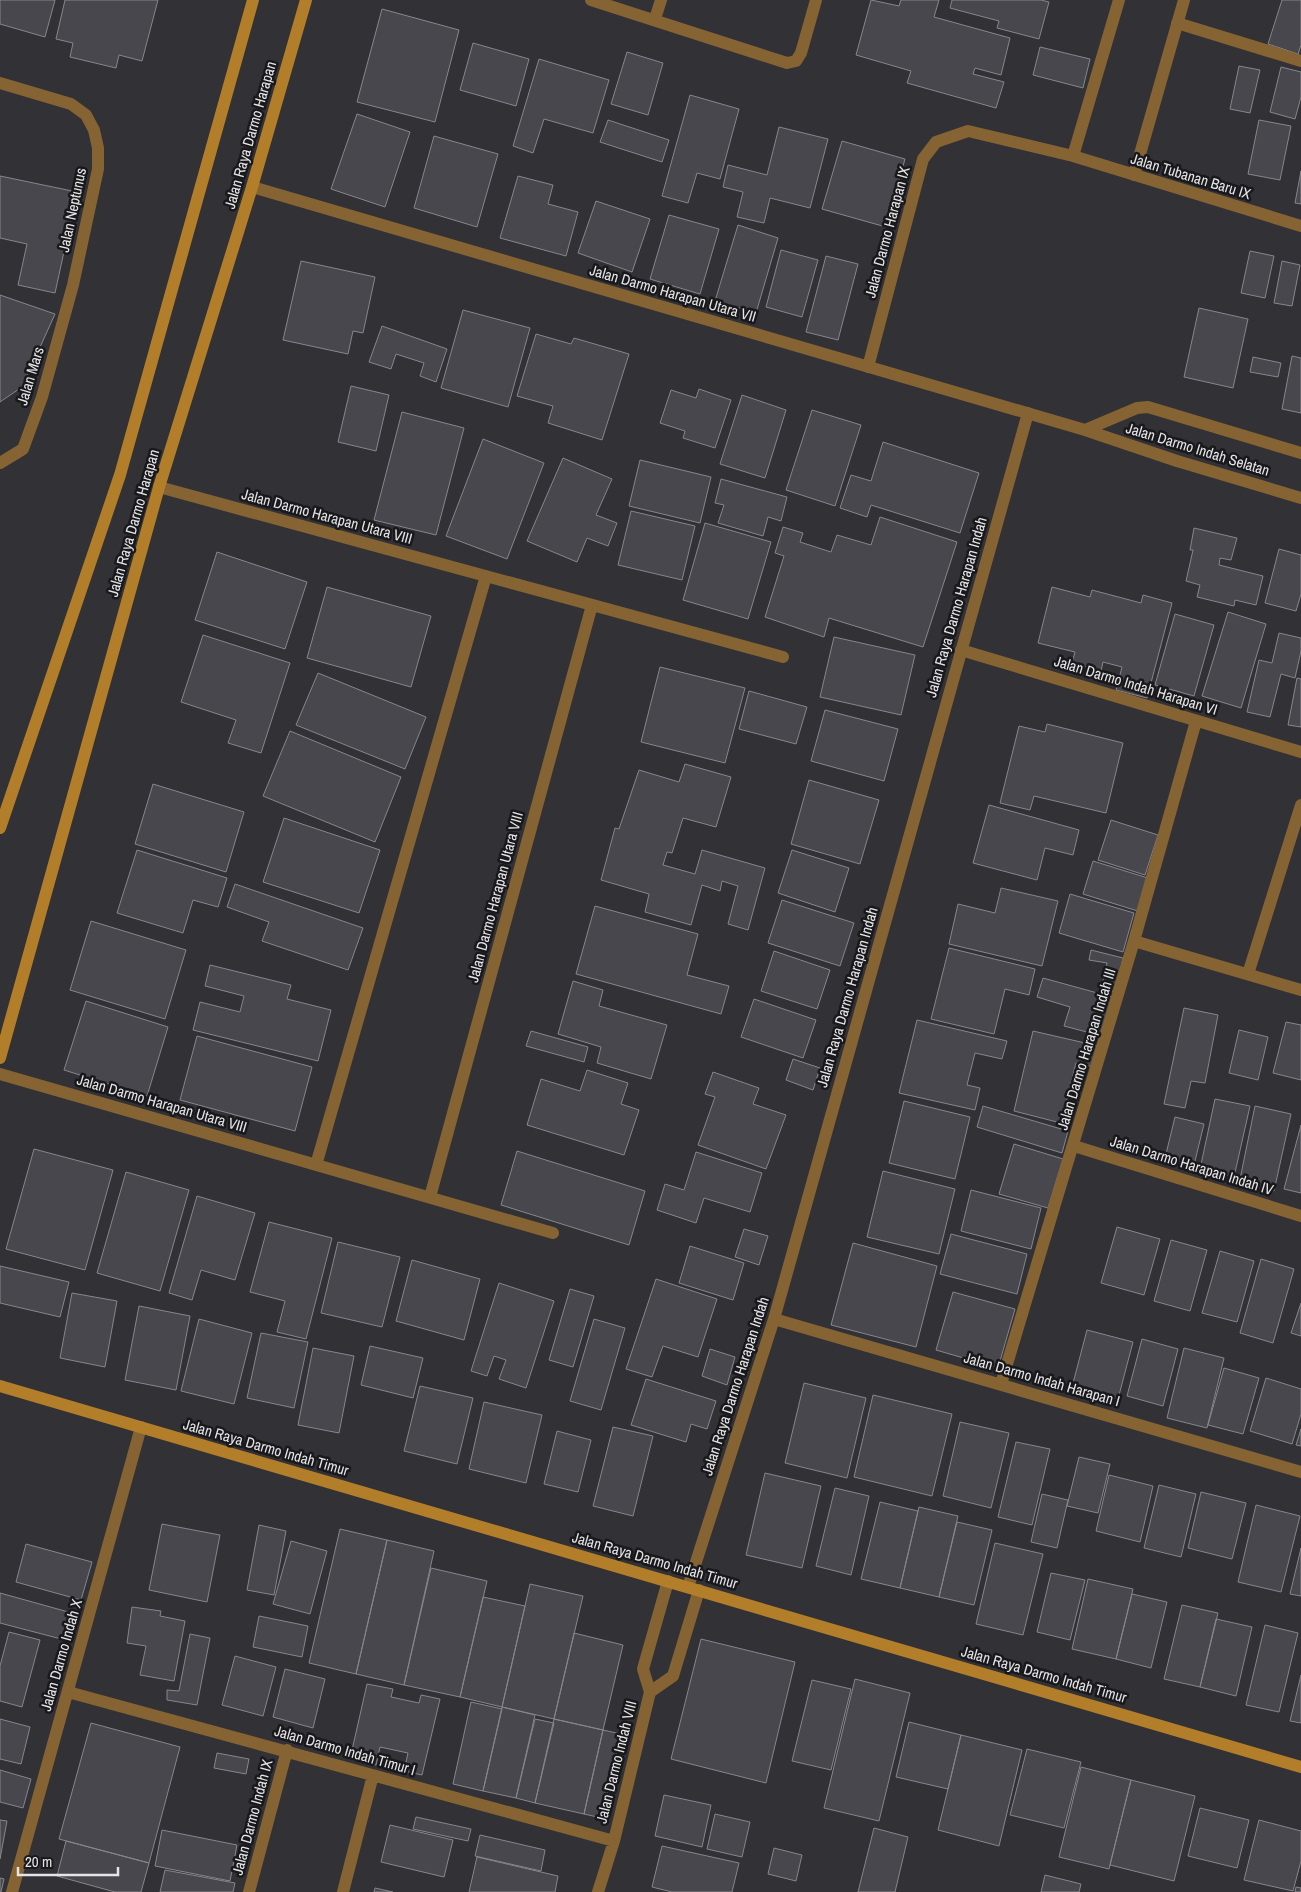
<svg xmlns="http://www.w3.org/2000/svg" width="1301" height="1892" font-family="'Archivo Narrow',sans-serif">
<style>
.building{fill:#47474d;stroke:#86868d}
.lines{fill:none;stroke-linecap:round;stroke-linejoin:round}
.lane{stroke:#856333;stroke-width:12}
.street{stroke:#856333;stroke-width:12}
.secondary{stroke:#b37e29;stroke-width:12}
.labels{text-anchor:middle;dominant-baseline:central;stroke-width:5;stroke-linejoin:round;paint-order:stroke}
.street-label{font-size:15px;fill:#e5e5e9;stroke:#19191b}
</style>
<rect width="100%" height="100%" fill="#313136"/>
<path class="building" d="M0,0H55L45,37L0,24Z
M65,0H158L142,61L119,55L116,68L70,57L73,43L56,39Z
M871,0L899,6L901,0H939L934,17L1010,38L1001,75L975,68L973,74L1004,82L996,108L907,83L911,71L856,55Z
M952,0H1041L1049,2L1039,39L997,28L999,21L950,8Z
M1282,0H1301V45L1298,54L1268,44Z
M382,9L459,30L435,122L357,102Z
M473,43L529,59L516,106L460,90Z
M1040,47L1090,59L1083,88L1033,75Z
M627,52L663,63L648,115L611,104Z
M539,59L609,80L593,133L544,119L533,153L513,146Z
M1239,66L1260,70L1250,113L1230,109Z
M1281,67L1301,72V97L1295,119L1270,112Z
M690,95L739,109L720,179L697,173L688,203L662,196Z
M357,114L410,132L385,207L331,189Z
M608,120L669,140L662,162L600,142Z
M1259,120L1291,126L1280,180L1248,174Z
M779,127L828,139L810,208L770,198L764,223L737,217L743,192L723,187L728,165L767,175Z
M434,136L498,154L477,227L414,208Z
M842,141L905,159L886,227L822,209Z
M1301,171V204L1295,203Z
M0,176L77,192L55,293L18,285L27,244L0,238Z
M518,176L553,185L548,204L578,212L566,256L500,238Z
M596,201L650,219L632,272L578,253Z
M669,215L719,229L700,294L650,279Z
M738,225L778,238L756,313L715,301Z
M781,250L818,260L802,317L766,307Z
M1250,251L1274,256L1265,298L1241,293Z
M826,256L858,264L838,340L806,332Z
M301,261L375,277L363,333L353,331L348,354L283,340Z
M1282,261L1300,265L1292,306L1274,303Z
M0,295L55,314L22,387L0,402Z
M1199,308L1248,319L1233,388L1184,377Z
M463,310L530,328L508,407L441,388Z
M382,326L447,349L436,382L420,376L424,363L396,354L391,369L369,362Z
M536,334L571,344L574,338L629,354L602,440L548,423L553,406L517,396Z
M1292,356L1301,358V413L1282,409Z
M1253,357L1281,363L1278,377L1250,372Z
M351,386L389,395L376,451L338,442Z
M699,389L731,400L715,448L683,438L685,431L660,423L671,390L696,398Z
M742,395L786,410L765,478L720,464Z
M812,410L861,425L835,506L786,490Z
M402,412L464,428L436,535L374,520Z
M483,439L544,463L507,559L446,536Z
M883,442L979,473L960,533L871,505L867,517L840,508L851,475L871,481Z
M563,458L612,479L596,515L617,523L608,546L587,538L577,562L527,541Z
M640,460L711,477L700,523L629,506Z
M721,479L787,497L781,521L768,517L763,536L718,523L724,505L715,503Z
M631,511L695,526L682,580L618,565Z
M880,517L957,542L923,647L829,618L824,637L765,617L784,556L775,553L783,527L803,533L800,542L831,552L837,535L871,545Z
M705,523L771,542L748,619L683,600Z
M1194,528L1237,538L1231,560L1220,558L1219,565L1263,576L1256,605L1235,600L1234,606L1197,597L1200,585L1186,581L1193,550H1190Z
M1279,549L1301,555V594L1296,611L1265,603Z
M217,552L307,582L285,649L195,620Z
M327,587L431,616L411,687L307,658Z
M1052,587L1090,597L1092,590L1141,603L1143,595L1172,603L1147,698L1116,690L1122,667L1103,662L1101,671L1072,663L1075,652L1038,643Z
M1228,612L1266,624L1241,708L1202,696Z
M1175,614L1214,625L1194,696L1155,685Z
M1279,633L1301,638V651L1295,678L1281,674L1270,717L1247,712L1259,660L1272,663Z
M203,635L290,663L261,753L228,743L236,720L181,702Z
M834,637L915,655L901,715L820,697Z
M660,667L745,688L725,763L641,742Z
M318,673L426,717L405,769L296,725Z
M1297,678L1301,679V727L1288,725Z
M749,691L807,707L796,744L739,729Z
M825,710L898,729L884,781L811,761Z
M1047,724L1123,743L1106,813L1034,796L1030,810L1000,803L1019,726L1045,732Z
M290,731L401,777L375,842L263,796Z
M685,764L731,777L716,827L683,818L672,853L667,852L663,865L695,874L702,850L765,868L748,930L728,924L738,886L722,881L720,891L702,885L691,925L645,912L649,894L601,880L615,828L619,829L639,770L679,782Z
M809,780L879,800L860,864L791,844Z
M153,784L244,812L226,872L135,844Z
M989,805L1079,830L1073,855L1045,848L1037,880L973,863Z
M284,818L380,850L359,913L263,882Z
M1111,820L1158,835L1145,875L1098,860Z
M137,850L227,878L218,907L193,900L183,933L117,913Z
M792,850L849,868L835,912L778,893Z
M1093,861L1151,879L1141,912L1083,894Z
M235,884L363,928L348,970L262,941L269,922L227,907Z
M1001,888L1058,901L1042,966L949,944L958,904L995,913Z
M1070,894L1134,913L1123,952L1059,933Z
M782,900L854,923L840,966L768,943Z
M595,906L698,934L687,975L729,986L721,1014L576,974Z
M91,921L186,950L165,1019L70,990Z
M949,948L1035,969L1029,995L1005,989L994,1034L931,1019Z
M1091,950L1123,958L1116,992L1101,989L1107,963L1089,960Z
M774,951L830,970L817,1009L761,991Z
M210,965L291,985L287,999L331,1010L318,1061L193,1030L200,1002L240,1012L244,996L205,986Z
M1043,978L1112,997L1102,1036L1064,1026L1070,1007L1037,997Z
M573,981L603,990L599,1006L667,1025L651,1079L597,1063L601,1047L558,1034Z
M754,999L816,1020L803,1058L741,1037Z
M86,1001L168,1027L147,1096L64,1070Z
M1184,1008L1218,1015L1205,1083L1191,1081L1185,1108L1164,1104Z
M917,1020L1007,1041L1002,1059L975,1053L967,1085L980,1088L975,1110L899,1093Z
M1286,1022L1301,1025V1080L1273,1073Z
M1239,1030L1268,1037L1258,1080L1229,1073Z
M531,1031L588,1047L584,1062L526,1046Z
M1033,1031L1098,1046L1094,1067L1076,1063L1061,1123L1014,1111Z
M197,1036L312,1067L295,1131L180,1100Z
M793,1059L820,1068L813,1090L786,1080Z
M587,1070L628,1083L621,1104L639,1110L624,1155L527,1125L541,1079L580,1091Z
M713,1072L759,1088L753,1104L786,1115L766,1169L698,1145L715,1097L705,1094Z
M1215,1099L1250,1106L1234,1177L1200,1169Z
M904,1101L970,1117L955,1179L889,1163Z
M983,1106L1068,1131L1062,1153L977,1127Z
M1255,1106L1291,1114L1274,1191L1239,1184Z
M1175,1117L1204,1124L1194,1165L1165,1158Z
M1301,1125V1193L1284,1189Z
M1014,1144L1063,1159L1048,1208L999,1194Z
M34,1149L113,1170L85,1270L6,1249Z
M517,1151L645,1191L629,1245L501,1205Z
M696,1152L762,1173L750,1212L704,1198L696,1223L657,1210L665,1184L684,1190Z
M883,1171L955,1189L939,1254L867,1237Z
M126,1172L189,1190L160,1291L97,1273Z
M971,1190L1041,1208L1031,1249L961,1231Z
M197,1196L255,1213L235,1280L201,1270L192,1300L169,1293Z
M269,1222L332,1238L306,1339L277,1332L285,1301L250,1292Z
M1117,1227L1160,1239L1144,1295L1101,1283Z
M744,1229L768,1236L759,1265L735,1257Z
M951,1234L1027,1254L1017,1294L940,1274Z
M1171,1240L1207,1250L1190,1311L1154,1301Z
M338,1242L400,1257L382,1327L321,1313Z
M853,1243L937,1266L916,1347L831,1325Z
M690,1246L744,1263L733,1300L679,1283Z
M1220,1251L1254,1261L1237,1322L1202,1313Z
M1261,1259L1294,1269L1273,1343L1240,1333Z
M412,1260L480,1279L464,1340L396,1321Z
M0,1266L69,1282L60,1317L0,1303Z
M656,1279L717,1299L698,1357L663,1346L652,1377L626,1369Z
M499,1283L554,1301L526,1388L499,1379L506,1360L494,1356L487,1376L471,1371Z
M570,1289L594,1296L573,1367L549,1360Z
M953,1292L1015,1309L998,1368L936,1350Z
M72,1293L117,1301L105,1367L60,1358Z
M1301,1303V1336L1291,1333Z
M139,1306L190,1316L176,1390L125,1380Z
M199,1319L252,1333L234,1404L181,1391Z
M594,1319L625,1328L601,1410L570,1401Z
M1087,1330L1133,1342L1118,1399L1072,1387Z
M261,1333L308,1342L294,1408L247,1398Z
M1142,1339L1178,1349L1163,1406L1127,1396Z
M370,1346L423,1358L413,1398L361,1385Z
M313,1348L354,1356L339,1433L298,1425Z
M1184,1348L1224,1358L1207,1428L1167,1418Z
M710,1349L735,1357L727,1385L702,1376Z
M1224,1368L1259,1378L1243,1434L1208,1425Z
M1266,1378L1301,1389V1414L1292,1444L1250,1431Z
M646,1379L716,1401L707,1429L691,1424L686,1442L631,1425Z
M804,1383L866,1398L847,1478L785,1463Z
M420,1386L473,1398L457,1464L404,1451Z
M873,1395L952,1414L932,1496L854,1477Z
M484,1402L542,1415L526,1483L469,1469Z
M960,1422L1009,1433L991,1508L943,1496Z
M613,1427L653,1436L633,1516L593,1506Z
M1301,1429V1446L1296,1445Z
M557,1431L591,1440L578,1492L544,1484Z
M1016,1442L1050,1449L1032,1525L998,1517Z
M1079,1457L1110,1464L1098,1513L1067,1506Z
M765,1473L821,1486L802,1568L746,1555Z
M1109,1475L1153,1486L1140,1542L1096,1531Z
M1159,1485L1196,1494L1181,1557L1144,1548Z
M835,1488L869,1496L851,1575L816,1566Z
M1201,1492L1246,1503L1232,1559L1188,1548Z
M1042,1494L1068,1500L1057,1548L1031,1542Z
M880,1502L918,1511L900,1588L861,1579Z
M1256,1505L1300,1516L1281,1592L1238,1582Z
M919,1507L958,1516L939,1597L900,1588Z
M957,1522L992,1530L974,1605L939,1597Z
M162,1524L220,1535L207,1602L149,1590Z
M259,1525L286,1531L274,1595L247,1590Z
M340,1529L387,1540L356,1674L309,1663Z
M387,1540L434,1551L404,1685L356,1674Z
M291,1541L327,1551L310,1614L273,1604Z
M995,1543L1043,1554L1023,1635L976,1624Z
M26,1544L92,1562L81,1600L16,1582Z
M1301,1548V1596L1290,1594Z
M431,1568L487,1581L460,1697L404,1685Z
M1051,1573L1085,1580L1070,1640L1037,1632Z
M1088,1579L1133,1589L1116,1659L1072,1649Z
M530,1584L583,1596L554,1719L502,1707Z
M0,1593L72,1613L65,1640L0,1623Z
M1132,1594L1167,1602L1151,1668L1116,1659Z
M483,1597L525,1606L502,1707L460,1697Z
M1182,1605L1218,1613L1200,1687L1164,1679Z
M132,1607L161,1611L160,1616L185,1621L174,1681L140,1675L146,1646L127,1643Z
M259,1616L308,1626L302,1657L253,1647Z
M1216,1619L1252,1627L1236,1696L1200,1687Z
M1265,1625L1298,1633L1279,1712L1246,1705Z
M9,1632L40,1640L22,1707L0,1701V1666Z
M574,1633L623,1645L603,1730L554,1719Z
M190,1634L210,1638L197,1705L167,1700V1690L179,1691Z
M701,1639L795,1662L766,1783L671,1759Z
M235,1656L276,1667L263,1716L222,1705Z
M285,1669L325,1679L313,1728L273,1717Z
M1301,1675V1723L1290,1721Z
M855,1679L910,1693L879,1821L824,1808Z
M812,1680L851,1689L831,1770L792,1761Z
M367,1684L393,1689L391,1697L419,1703L421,1695L440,1699L422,1775L404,1771L408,1753L380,1747L376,1765L350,1759Z
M471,1702L502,1709L483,1791L453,1784Z
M502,1707L535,1715L516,1798L483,1791Z
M0,1719L30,1727L21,1764L0,1759Z
M535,1719L554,1723L535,1803L516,1798Z
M554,1719L603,1730L584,1814L535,1803Z
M909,1722L961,1735L948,1789L896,1777Z
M91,1723L180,1747L149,1863L59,1839Z
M603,1730L621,1734L602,1818L584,1814Z
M961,1735L1022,1750L999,1846L938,1830Z
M1027,1749L1081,1762L1064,1828L1010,1815Z
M217,1753L249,1759L246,1774L214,1768Z
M1081,1767L1131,1780L1109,1869L1059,1857Z
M0,1770L31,1779L23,1808L0,1802Z
M1131,1780L1195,1796L1174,1881L1110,1865Z
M664,1795L711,1805L702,1847L655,1836Z
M1200,1808L1249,1820L1237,1868L1188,1856Z
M715,1814L750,1822L742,1857L707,1849Z
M416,1817L471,1829L468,1841L413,1829Z
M0,1820L7,1821L0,1859Z
M1259,1820L1301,1831V1861L1293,1891L1244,1880Z
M390,1825L453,1840L444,1877L381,1862Z
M874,1828L908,1837L895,1892H858Z
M162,1830L237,1845L230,1881L155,1866Z
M480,1835L545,1850L541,1871L475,1856Z
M66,1841L149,1863L141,1892H115L57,1876Z
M662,1846L739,1863L732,1892H672L652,1887Z
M774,1848L802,1855L796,1881L768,1874Z
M477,1857L558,1876L555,1892H469Z
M165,1870L235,1883L233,1892H160Z
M1045,1875L1081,1884L1079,1892H1041Z
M0,1878L4,1879L1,1892H0Z
M1296,1887L1301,1888V1892H1295Z
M375,1888L393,1892H374Z"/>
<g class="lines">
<path class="lane" d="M1248,974L1301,805"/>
<path class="street" d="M591,0L787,63L796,61L801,53L816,0
M655,19L661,0
M1177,23L1301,61
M0,83L71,104L86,115L94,130L98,148V169L73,285L42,397L23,449L0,463
M1073,156L1301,226
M1134,175L1184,0
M252,187L1085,430L1177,461L1301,498
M868,367L923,159L936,142L968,131L1073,156L1119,0
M1085,430L1137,408L1148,407L1301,453
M159,487L783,657
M961,650L1301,752
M1134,941L1301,990
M0,1074L553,1233
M1074,1146L1301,1216
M316,1165L486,576
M430,1197L592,605
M774,1319L1301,1472
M1001,1384L1134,941L1196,721
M688,1587L774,1319L1028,413
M68,1692L614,1841
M650,1692L673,1676L699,1590
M12,1892L141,1427
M249,1892L287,1750
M343,1892L373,1775
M598,1892L614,1841L650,1692L643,1669L668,1581"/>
<path class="secondary" d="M0,828L120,475L253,0
M0,1058L159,487L252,187L306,0
M0,1386L1301,1767"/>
</g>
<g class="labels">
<g class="street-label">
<text transform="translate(250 135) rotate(-74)">Jalan Raya Darmo Harapan</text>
<text transform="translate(1191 176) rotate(17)">Jalan Tubanan Baru IX</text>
<text transform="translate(72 210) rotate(-78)">Jalan Neptunus</text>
<text transform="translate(887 232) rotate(-75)">Jalan Darmo Harapan IX</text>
<text transform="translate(673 293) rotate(16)">Jalan Darmo Harapan Utara VII</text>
<text transform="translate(30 376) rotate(-73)">Jalan Mars</text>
<text transform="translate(1198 449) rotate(17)">Jalan Darmo Indah Selatan</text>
<text transform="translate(327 516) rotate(15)">Jalan Darmo Harapan Utara VIII</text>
<text transform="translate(133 523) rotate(-74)">Jalan Raya Darmo Harapan</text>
<text transform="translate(956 607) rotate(-74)">Jalan Raya Darmo Harapan Indah</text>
<text transform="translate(1136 685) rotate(17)">Jalan Darmo Indah Harapan VI</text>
<text transform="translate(495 897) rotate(-75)">Jalan Darmo Harapan Utara VIII</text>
<text transform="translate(847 997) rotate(-74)">Jalan Raya Darmo Harapan Indah</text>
<text transform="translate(1086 1049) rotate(-73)">Jalan Darmo Harapan Indah III</text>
<text transform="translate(162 1103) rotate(16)">Jalan Darmo Harapan Utara VIII</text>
<text transform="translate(1192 1165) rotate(17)">Jalan Darmo Harapan Indah IV</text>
<text transform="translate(1042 1379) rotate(16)">Jalan Darmo Indah Harapan I</text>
<text transform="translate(735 1386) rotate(-72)">Jalan Raya Darmo Harapan Indah</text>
<text transform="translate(266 1447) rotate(16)">Jalan Raya Darmo Indah Timur</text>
<text transform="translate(655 1560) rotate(16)">Jalan Raya Darmo Indah Timur</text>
<text transform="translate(61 1655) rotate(-74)">Jalan Darmo Indah X</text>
<text transform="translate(1044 1674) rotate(16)">Jalan Raya Darmo Indah Timur</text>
<text transform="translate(345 1750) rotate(16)">Jalan Darmo Indah Timur I</text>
<text transform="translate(616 1762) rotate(-76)">Jalan Darmo Indah VIII</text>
<text transform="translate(252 1817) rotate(-75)">Jalan Darmo Indah IX</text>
</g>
</g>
<path d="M18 1867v8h100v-8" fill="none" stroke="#e5e5e9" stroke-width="2.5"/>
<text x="25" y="1867" font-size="15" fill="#e5e5e9" stroke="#19191b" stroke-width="4" paint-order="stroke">20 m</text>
</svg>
